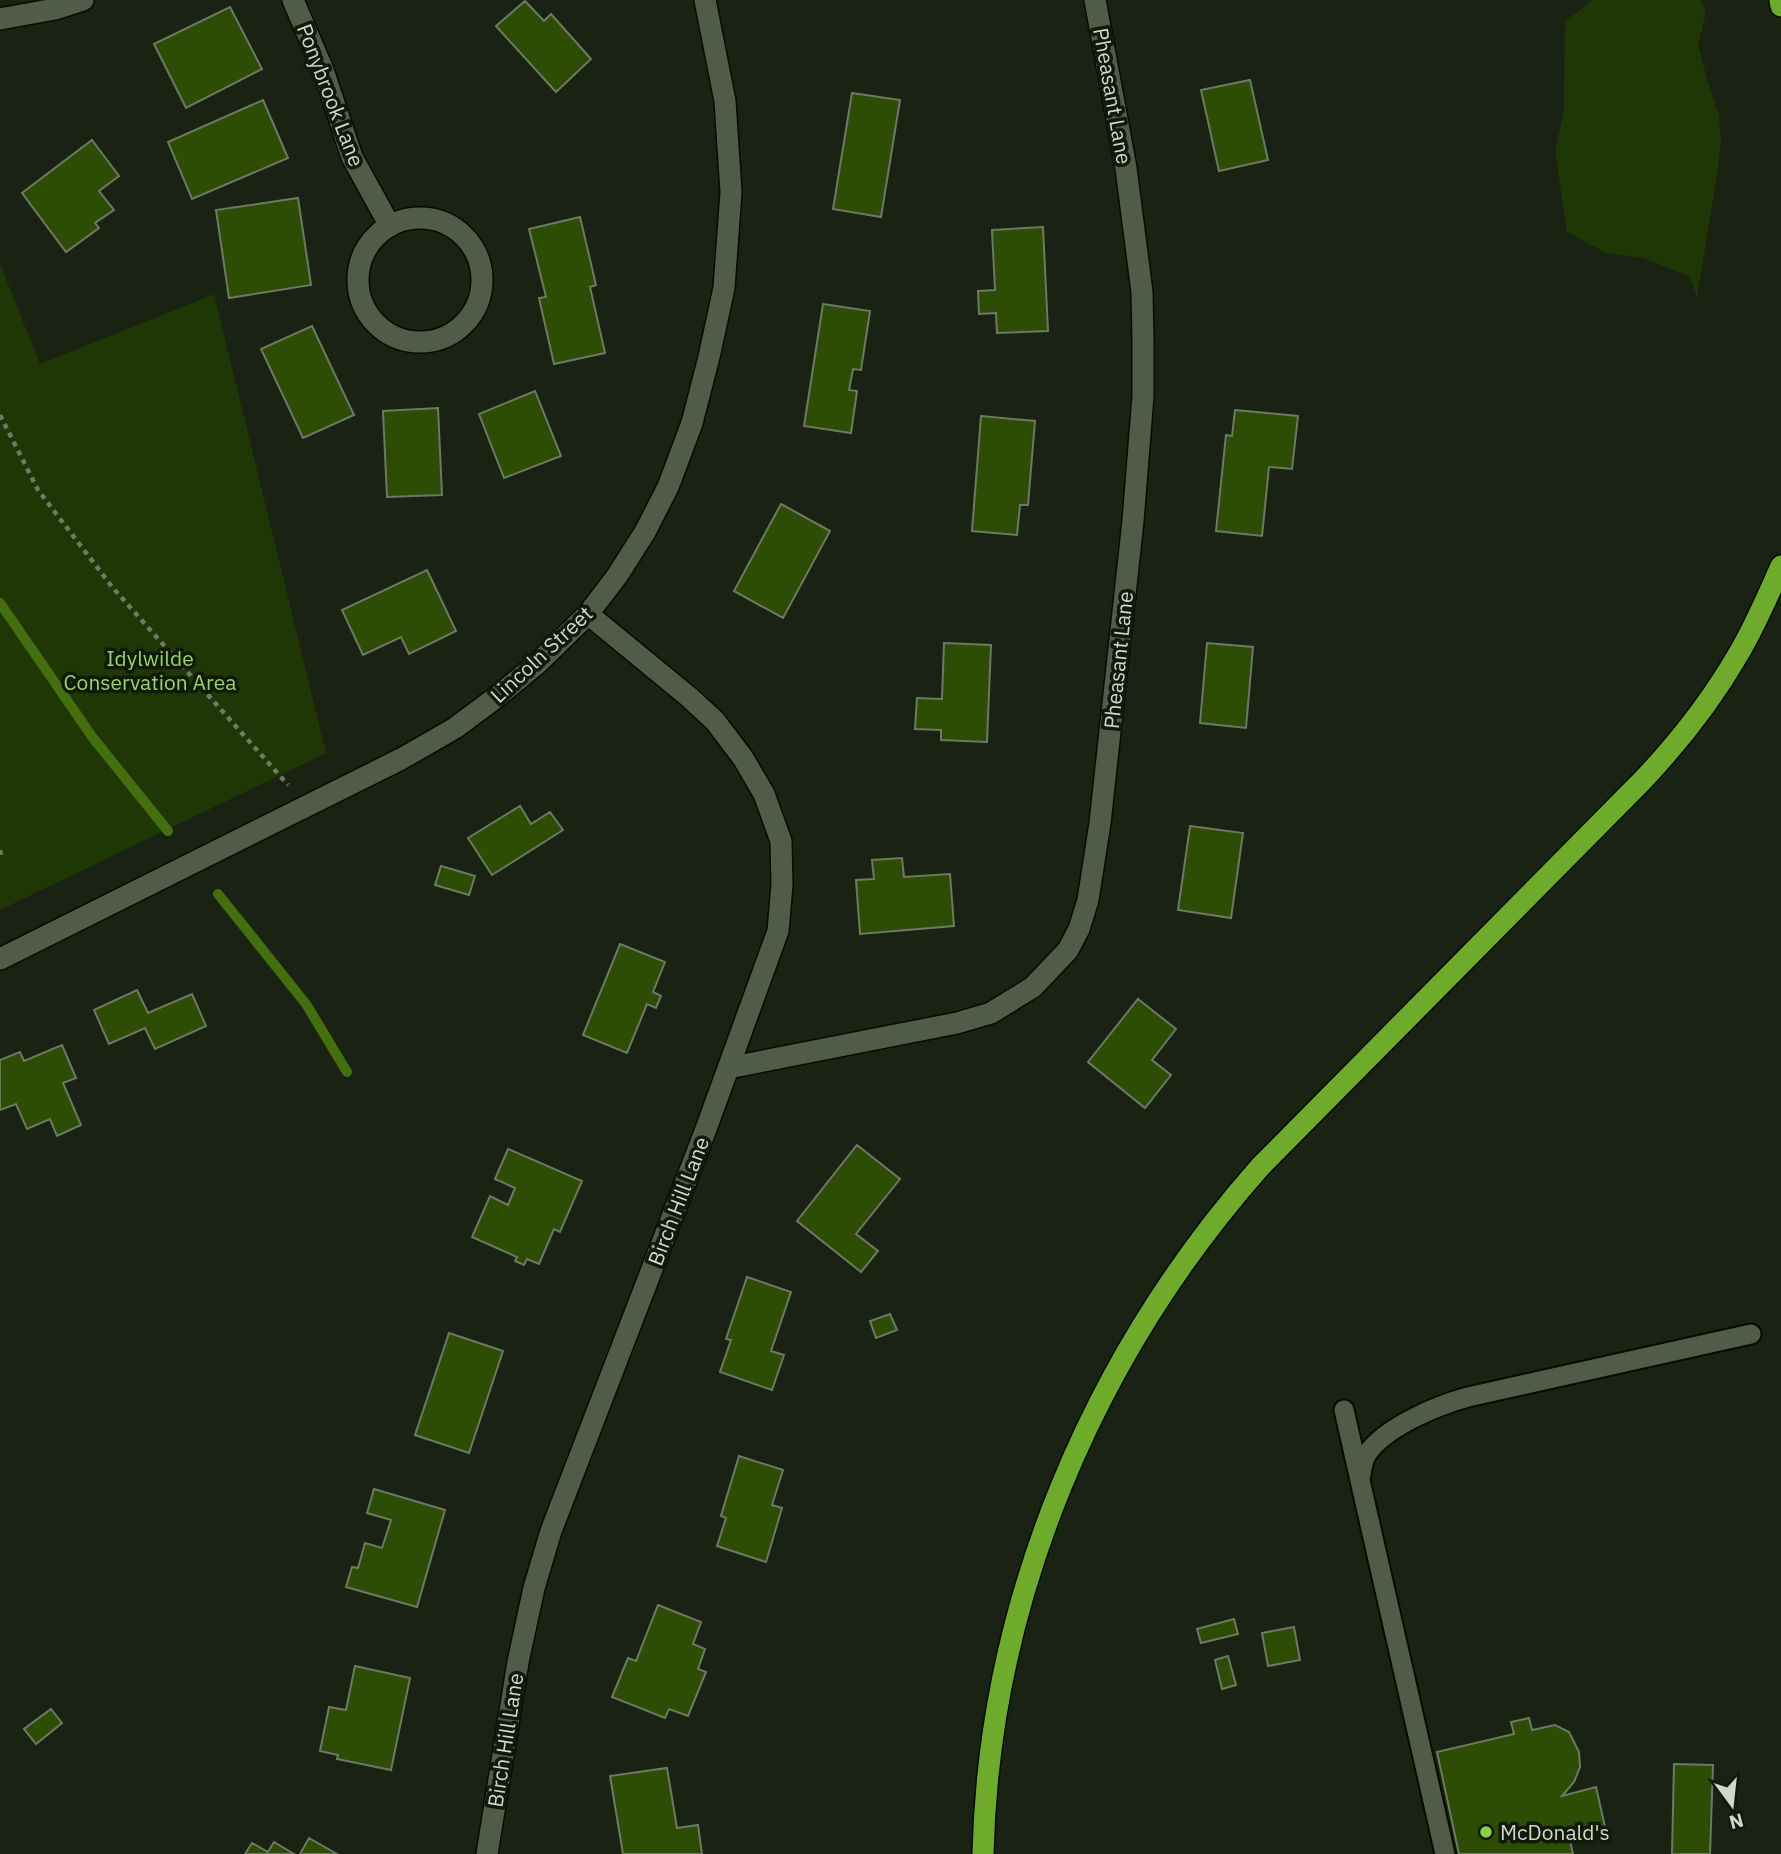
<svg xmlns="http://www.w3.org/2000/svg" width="1781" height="1854" font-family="'IBM Plex Sans',sans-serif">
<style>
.green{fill:#1f3705}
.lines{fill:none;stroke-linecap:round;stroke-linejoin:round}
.stream{stroke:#436f0e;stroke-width:10}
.building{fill:#2c4d03;stroke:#6d7865;stroke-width:2}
.lane-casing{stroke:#050c01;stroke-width:23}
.street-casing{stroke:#050c01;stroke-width:24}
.secondary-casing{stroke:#050c01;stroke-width:24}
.highway-casing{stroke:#050c01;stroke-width:24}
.path{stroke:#70786a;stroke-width:4.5;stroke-dasharray:5 5;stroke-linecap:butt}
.lane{stroke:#505b48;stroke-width:19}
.street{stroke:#505b48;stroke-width:21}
.secondary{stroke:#505b48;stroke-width:21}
.highway{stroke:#6eab2b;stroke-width:21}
.poi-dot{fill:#8bce47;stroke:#11190a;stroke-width:2.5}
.labels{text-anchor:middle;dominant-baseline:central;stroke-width:7;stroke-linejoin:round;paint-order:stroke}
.street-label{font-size:21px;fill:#d1d7cc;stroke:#11190a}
.park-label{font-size:21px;fill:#97d461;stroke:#11190a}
.poi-label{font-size:21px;fill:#d1d7cc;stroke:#11190a;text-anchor:start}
</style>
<rect width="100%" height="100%" fill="#1a2313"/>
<path class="green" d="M1592,0H1701L1706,13L1698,45L1708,82L1719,116L1721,143L1717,175L1697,297L1690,277L1644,258L1606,253L1567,232L1555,150L1564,113L1565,22Z
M0,264L40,364L214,294L326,753L0,910Z"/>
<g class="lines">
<path class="stream" d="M0,603L93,738L168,831
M218,894L306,1004L347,1072"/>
</g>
<path class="building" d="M525,1L544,21L551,14L591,59L556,92L496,26Z
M230,7L262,69L186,108L154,44Z
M1250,80L1268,160L1219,171L1201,90Z
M852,93L900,100L881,217L833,209Z
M263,100L288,158L192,199L168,142Z
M92,140L119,176L99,191L114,210L95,223L99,228L66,252L22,193Z
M298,198L311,285L229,298L216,210Z
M580,217L596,285L590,287L605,353L554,364L539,298L546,297L529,229Z
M1043,227L1048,331L997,333L996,313L979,314L978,291L995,290L992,230Z
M823,304L870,311L861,370L853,369L849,390L857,391L851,433L804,426Z
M312,326L354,415L303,438L261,349Z
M535,391L561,456L504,478L479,414Z
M438,408L442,495L387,497L383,411Z
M1235,410L1298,416L1292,469L1269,467L1262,536L1216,531L1226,435L1232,436Z
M981,416L1035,421L1028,505H1020L1017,535L972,531Z
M781,504L830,531L783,618L734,591Z
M427,570L456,631L409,654L401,637L363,655L342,610Z
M944,643L991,645L987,742L941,740V730L915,729L917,698L942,699Z
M1207,643L1253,647L1246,728L1200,723Z
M520,806L531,824L550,812L563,830L492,875L468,838Z
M1190,826L1243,833L1231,918L1178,910Z
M902,858L904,877L950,874L954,926L860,934L856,880L874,879L872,860Z
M441,866L475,876L469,895L435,885Z
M620,944L665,962L653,992L661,996L656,1008L647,1004L627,1053L583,1035Z
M137,990L148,1013L192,994L206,1026L155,1049L145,1028L109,1044L94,1010Z
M1138,999L1176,1029L1152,1060L1171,1075L1145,1108L1088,1062Z
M62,1045L76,1078L63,1083L81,1125L57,1136L50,1119L27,1129L16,1104L0,1110V1060L20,1052L24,1061Z
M857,1145L900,1179L856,1234L878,1251L861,1272L797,1221Z
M508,1149L582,1181L560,1232L554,1229L539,1264L527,1259L524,1265L515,1261L517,1257L472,1237L490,1196L508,1205L515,1188L495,1179Z
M747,1277L791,1292L771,1351L784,1355L772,1390L720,1372L731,1340L726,1339Z
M890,1314L897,1330L876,1338L870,1321Z
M449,1333L503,1351L469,1453L415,1435Z
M739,1456L783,1470L772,1505L782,1508L766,1562L717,1546L726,1518L721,1516Z
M374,1489L445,1510L417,1607L346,1587L352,1567L358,1568L365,1543L382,1548L391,1520L367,1513Z
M658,1605L701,1622L693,1644L705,1649L698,1669L706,1672L688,1716L669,1709L665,1718L612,1697L628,1658L636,1661Z
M1234,1619L1238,1634L1201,1643L1197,1629Z
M1294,1627L1300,1660L1268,1666L1262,1633Z
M1228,1656L1236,1685L1222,1689L1215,1660Z
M355,1666L410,1678L391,1770L337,1759L338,1755L320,1751L329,1707L346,1710Z
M51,1709L62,1723L36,1744L24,1729Z
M1529,1718L1532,1730L1555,1725L1569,1732L1579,1752L1580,1767L1574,1782L1562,1796L1596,1787L1605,1827L1569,1836L1573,1854H1459L1437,1752L1514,1734L1511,1722Z
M1674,1764L1713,1765L1710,1854H1672Z
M667,1768L677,1828L698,1825L702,1854H623L610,1776Z
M309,1838L337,1854H300Z
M274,1842L294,1854H245L252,1843L268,1852Z"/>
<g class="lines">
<g class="lane-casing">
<path id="lane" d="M1344,1410L1445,1854
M1361,1475C1362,1467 1363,1460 1367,1454C1385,1427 1438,1405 1468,1397L1751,1334"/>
</g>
<g class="street-casing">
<path id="street" d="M293,0L323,70L352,157L390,226
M0,19L55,9L83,0
M358 280a62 62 0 1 1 124 0a62 62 0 1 1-124 0Z
M728,1068L957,1023L991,1013L1033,987L1068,950L1079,929L1088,900L1100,823L1133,521L1143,396V340L1142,292L1126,168L1095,0
M487,1854L518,1662L534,1588L551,1531L706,1129L778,931L782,885L781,841L764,794L743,758L715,721L689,697L588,614"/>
</g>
<g class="secondary-casing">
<path id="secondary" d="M0,959L401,759L455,728L498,696L538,663L588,614L617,576L645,532L668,487L692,423L709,357L724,288L731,192L725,101L705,0"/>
</g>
<g class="highway-casing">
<path id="highway" d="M1780,0L1781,6
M983,1854C989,1601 1093,1356 1260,1167L1642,781C1679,742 1712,700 1739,653C1755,626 1768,596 1781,566"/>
</g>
<path class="path" d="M0,415L38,490L113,588L288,785
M0,850L1,855H0"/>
<use href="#lane" class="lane"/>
<use href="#street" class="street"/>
<use href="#secondary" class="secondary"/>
<use href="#highway" class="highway"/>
</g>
<circle class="poi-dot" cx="1486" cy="1832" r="7"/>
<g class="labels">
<g class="street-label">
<text transform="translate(331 95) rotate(69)">Ponybrook Lane</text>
<text transform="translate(1113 96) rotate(80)">Pheasant Lane</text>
<text transform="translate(541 654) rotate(-43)">Lincoln Street</text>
<text transform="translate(1118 660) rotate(-84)">Pheasant Lane</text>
<text transform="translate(678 1201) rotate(-69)">Birch Hill Lane</text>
<text transform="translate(505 1740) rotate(-81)">Birch Hill Lane</text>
</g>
<g class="park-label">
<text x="150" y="658">Idylwilde<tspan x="150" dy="24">Conservation Area</tspan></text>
</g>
<g class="poi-label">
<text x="1500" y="1832">McDonald's</text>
</g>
</g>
<g transform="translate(1732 1805) rotate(165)" stroke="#11190a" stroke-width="5" paint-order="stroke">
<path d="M0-5L12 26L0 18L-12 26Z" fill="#d1d7cc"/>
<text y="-10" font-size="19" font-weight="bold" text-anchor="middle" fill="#d1d7cc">N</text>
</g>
</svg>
